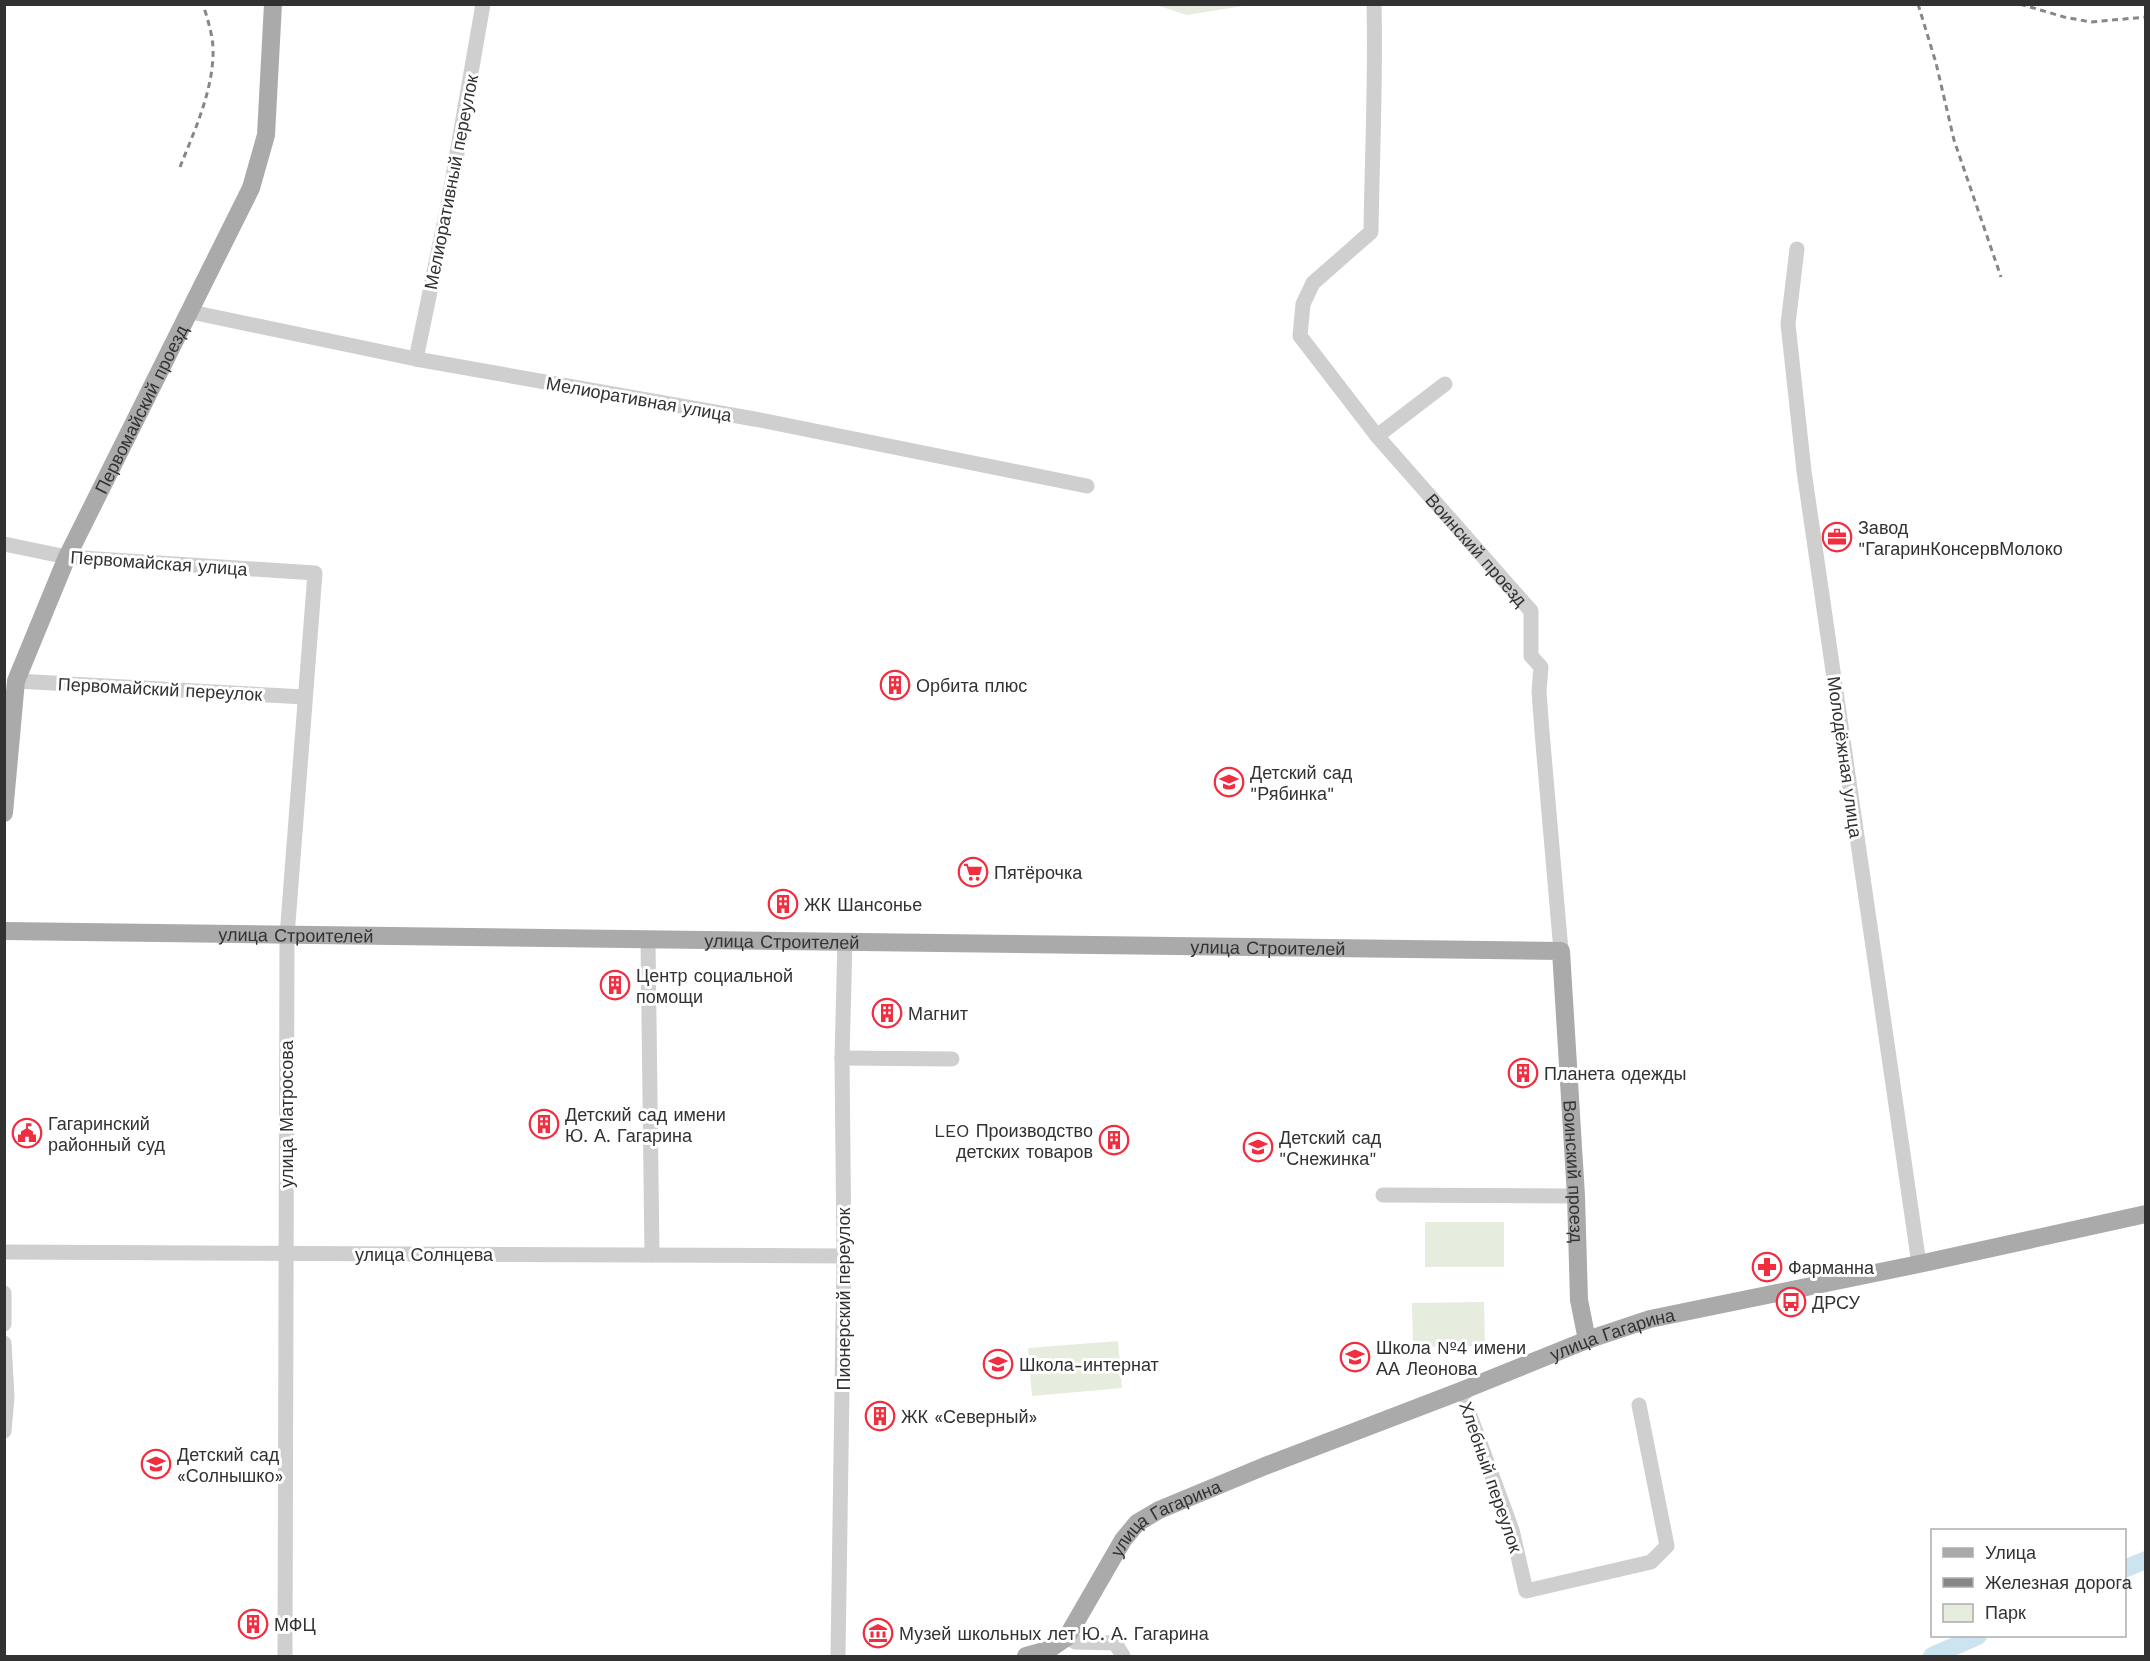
<svg xmlns="http://www.w3.org/2000/svg" width="2150" height="1661" font-family="'Work Sans',sans-serif">
<style>
.green{fill:#e6ecde}
.lines{fill:none;stroke-linecap:round;stroke-linejoin:round}
.river{stroke:#cce3f0;stroke-width:18}
.minor{stroke:#cfcfcf;stroke-width:15}
.major{stroke:#aaa;stroke-width:18}
.rail{stroke:#878787;stroke-width:3;stroke-dasharray:6 4.5;stroke-linecap:butt}
.labels{text-anchor:middle;dominant-baseline:central;stroke-width:6;stroke-linejoin:round;paint-order:stroke}
.street-label{font-size:18px;fill:#323232;stroke:#fff}
.poi-label{font-size:18px;fill:#323232;stroke:#fff;text-anchor:start}
</style>
<rect width="100%" height="100%" fill="#fff"/>
<path class="green" d="M1156,5H1249L1187,15Z
M1425,1222H1504V1267H1425Z
M1484,1302L1485,1346L1413,1347L1412,1303Z
M1118,1341L1122,1388L1032,1396L1028,1348Z"/>
<g class="lines">
<path class="river" d="M2124,1569L2146,1560
M1932,1656L1978,1636"/>
<g class="minor">
<path id="s1" d="M1374,4C1376,80 1372,156 1371,232L1313,283L1303,304L1300,336L1377,436L1531,611V656L1541,667L1539,691L1542,732L1561,951"/>
<path d="M1797,249L1788,324L1804,471L1919,1264"/>
<path d="M191,312L416,359L760,420L1087,486"/>
<path d="M416,359L448,205L483,4"/>
<path d="M1377,436L1445,384"/>
<path d="M4,544L67,557L315,573L287,936L285,1656"/>
<path d="M16,681L304,697"/>
<path d="M648,940L652,1255"/>
<path d="M842,1058L952,1059"/>
<path d="M1383,1195L1576,1196"/>
<path d="M4,1252L844,1256"/>
<path d="M4,1293V1324"/>
<path d="M4,1343L7,1397L4,1431"/>
<path d="M1461,1391L1512,1530L1526,1591L1651,1562L1667,1546L1639,1405"/>
<path d="M1067,1637L1075,1642L1115,1643L1123,1656"/>
<path d="M838,1656L844,1256L842,1058L845,941"/>
</g>
<g class="major">
<path id="s2" d="M4,813L16,681L67,557L251,188L266,135L273,4"/>
<path id="s3" d="M4,931L1561,951L1576,1196L1579,1300L1587,1340"/>
<path id="s4" d="M1026,1656L1048,1650L1067,1637L1123,1540L1137,1523L1159,1510L1265,1466L1461,1391L1587,1340L1650,1319L1919,1264L2146,1214"/>
</g>
<path class="rail" d="M1918,4L1936,63L1954,140L2001,277
M2020,4L2064,17L2091,22L2146,17
M180,167C194,132 212,93 213,55C214,38 208,21 203,4"/>
</g>
<defs>
<g id="office-ring" transform="scale(1.5)"><circle r="9.5" fill="#fff" stroke="#f12d40" stroke-width="1.5"/><path d="M-6-3h4V-5.5h4V-3h4V5H-6ZM-1-4.5V-3h2v-1.5ZM-6 0V1H6V0Z" fill="#f12d40"/></g>
<g id="building-ring" transform="scale(1.5)"><circle r="9.5" fill="#fff" stroke="#f12d40" stroke-width="1.5"/><path d="M-4-6H4V6H1V3H-1V6H-4ZM-2.5-4.3h1.7v1.8h-1.7ZM.8-4.3h1.7v1.8H.8ZM-2.5-1h1.7V.8h-1.7ZM.8-1h1.7V.8H.8Z" fill="#f12d40"/></g>
<g id="school-ring" transform="scale(1.5)"><circle r="9.5" fill="#fff" stroke="#f12d40" stroke-width="1.5"/><path d="M0-5L7-2L0 1L-7-2ZM-4 1L0 2.5L4 1V4Q0 6-4 4Z" fill="#f12d40"/></g>
<g id="supermarket-ring" transform="scale(1.5)"><circle r="9.5" fill="#fff" stroke="#f12d40" stroke-width="1.5"/><path d="M-6-5.5h2.5l.6 2H6L4.5 2H-2.5L-4.4-4H-6ZM-1.5 3.2a1.3 1.3 0 1 0 .1 0ZM3 3.2a1.3 1.3 0 1 0 .1 0Z" fill="#f12d40"/></g>
<g id="civic-ring" transform="scale(1.5)"><circle r="9.5" fill="#fff" stroke="#f12d40" stroke-width="1.5"/><path d="M-.6-6.5H3V-4.5H.6V-3L4-1V1h2V6H-6V1h2V-1L-.6-3ZM-1.2 2.5V6h2.4V2.5Z" fill="#f12d40"/></g>
<g id="pharmacy-ring" transform="scale(1.5)"><circle r="9.5" fill="#fff" stroke="#f12d40" stroke-width="1.5"/><path d="M-2-6h4v4h4v4h-4v4h-4v-4h-4v-4h4Z" fill="#f12d40"/></g>
<g id="bus-ring" transform="scale(1.5)"><circle r="9.5" fill="#fff" stroke="#f12d40" stroke-width="1.5"/><path d="M-5-6H5V4H4V6H2V4H-2V6H-4V4H-5ZM-3.5-4V0h7V-4ZM-3.5 1.2v1.5H-2V1.2ZM2 1.2v1.5H3.5V1.2Z" fill="#f12d40"/></g>
<g id="museum-ring" transform="scale(1.5)"><circle r="9.5" fill="#fff" stroke="#f12d40" stroke-width="1.5"/><path d="M0-6L6-3V-2H-6V-3ZM-5-1h2V3h-2ZM-1-1h2V3h-2ZM3-1h2V3H3ZM-6 4H6V6H-6Z" fill="#f12d40"/></g>
</defs>
<g fill-rule="evenodd">
<use href="#office-ring" x="1837" y="537"/>
<use href="#building-ring" x="895" y="685"/>
<use href="#school-ring" x="1229" y="782"/>
<use href="#supermarket-ring" x="973" y="872"/>
<use href="#building-ring" x="783" y="904"/>
<use href="#building-ring" x="615" y="985"/>
<use href="#building-ring" x="887" y="1013"/>
<use href="#building-ring" x="1523" y="1073"/>
<use href="#building-ring" x="544" y="1124"/>
<use href="#civic-ring" x="27" y="1133"/>
<use href="#building-ring" x="1114" y="1140"/>
<use href="#school-ring" x="1258" y="1147"/>
<use href="#pharmacy-ring" x="1767" y="1267"/>
<use href="#bus-ring" x="1791" y="1302"/>
<use href="#school-ring" x="1355" y="1357"/>
<use href="#school-ring" x="998" y="1364"/>
<use href="#building-ring" x="880" y="1416"/>
<use href="#school-ring" x="156" y="1464"/>
<use href="#building-ring" x="253" y="1624"/>
<use href="#museum-ring" x="878" y="1633"/>
</g>
<g class="labels">
<g class="street-label">
<text transform="translate(451 182) rotate(-79)">Мелиоративный переулок</text>
<text transform="translate(639 399) rotate(10)">Мелиоративная улица</text>
<text stroke="none"><textPath href="#s2" startOffset="432">Первомайский проезд</textPath></text>
<text stroke="none"><textPath href="#s1" startOffset="638">Воинский проезд</textPath></text>
<text transform="translate(159 563) rotate(4)">Первомайская улица</text>
<text transform="translate(160 689) rotate(3)">Первомайский переулок</text>
<text transform="translate(1845 757) rotate(82)">Молодёжная улица</text>
<text stroke="none"><textPath href="#s3" startOffset="292">улица Строителей</textPath></text>
<text stroke="none"><textPath href="#s3" startOffset="778">улица Строителей</textPath></text>
<text stroke="none"><textPath href="#s3" startOffset="1264">улица Строителей</textPath></text>
<text transform="translate(286 1114) rotate(-90)">улица Матросова</text>
<text stroke="none"><textPath href="#s3" startOffset="1778">Воинский проезд</textPath></text>
<text x="424" y="1254">улица Солнцева</text>
<text transform="translate(843 1299) rotate(-90)">Пионерский переулок</text>
<text stroke="none"><textPath href="#s4" startOffset="692">улица Гагарина</textPath></text>
<text transform="translate(1491 1477) rotate(71)">Хлебный переулок</text>
<text stroke="none"><textPath href="#s4" startOffset="206">улица Гагарина</textPath></text>
</g>
<g class="poi-label">
<text x="1858" y="527">Завод<tspan x="1858" dy="21">"ГагаринКонсервМолоко</tspan></text>
<text x="916" y="685">Орбита плюс</text>
<text x="1250" y="772">Детский сад<tspan x="1250" dy="21">"Рябинка"</tspan></text>
<text x="994" y="872">Пятёрочка</text>
<text x="804" y="904">ЖК Шансонье</text>
<text x="636" y="975">Центр социальной<tspan x="636" dy="21">помощи</tspan></text>
<text x="908" y="1013">Магнит</text>
<text x="1544" y="1073">Планета одежды</text>
<text x="565" y="1114">Детский сад имени<tspan x="565" dy="21">Ю. А. Гагарина</tspan></text>
<text x="48" y="1123">Гагаринский<tspan x="48" dy="21">районный суд</tspan></text>
<text x="1093" y="1130" text-anchor="end">LEO Производство<tspan x="1093" dy="21">детских товаров</tspan></text>
<text x="1279" y="1137">Детский сад<tspan x="1279" dy="21">"Снежинка"</tspan></text>
<text x="1788" y="1267">Фарманна</text>
<text x="1812" y="1302">ДРСУ</text>
<text x="1376" y="1347">Школа №4 имени<tspan x="1376" dy="21">АА Леонова</tspan></text>
<text x="1019" y="1364">Школа-интернат</text>
<text x="901" y="1416">ЖК «Северный»</text>
<text x="177" y="1454">Детский сад<tspan x="177" dy="21">«Солнышко»</tspan></text>
<text x="274" y="1624">МФЦ</text>
<text x="899" y="1633">Музей школьных лет Ю. А. Гагарина</text>
</g>
</g>
<rect width="2150" height="1661" fill="none" stroke="#323232" stroke-width="12"/>
<rect x="1931" y="1529" width="195" height="108" fill="#ffffff" stroke="#adadad" stroke-width="1.5"/>
<rect x="1943" y="1548" width="30" height="9" fill="#aaaaaa" stroke="#adadad" stroke-width="1.5"/>
<text x="1985" y="1559" font-size="18" fill="#323232">Улица</text>
<rect x="1943" y="1578" width="30" height="9" fill="#878787" stroke="#adadad" stroke-width="1.5"/>
<text x="1985" y="1589" font-size="18" fill="#323232">Железная дорога</text>
<rect x="1943" y="1604" width="30" height="18" fill="#e6ecde" stroke="#adadad" stroke-width="1.5"/>
<text x="1985" y="1619" font-size="18" fill="#323232">Парк</text>
</svg>
